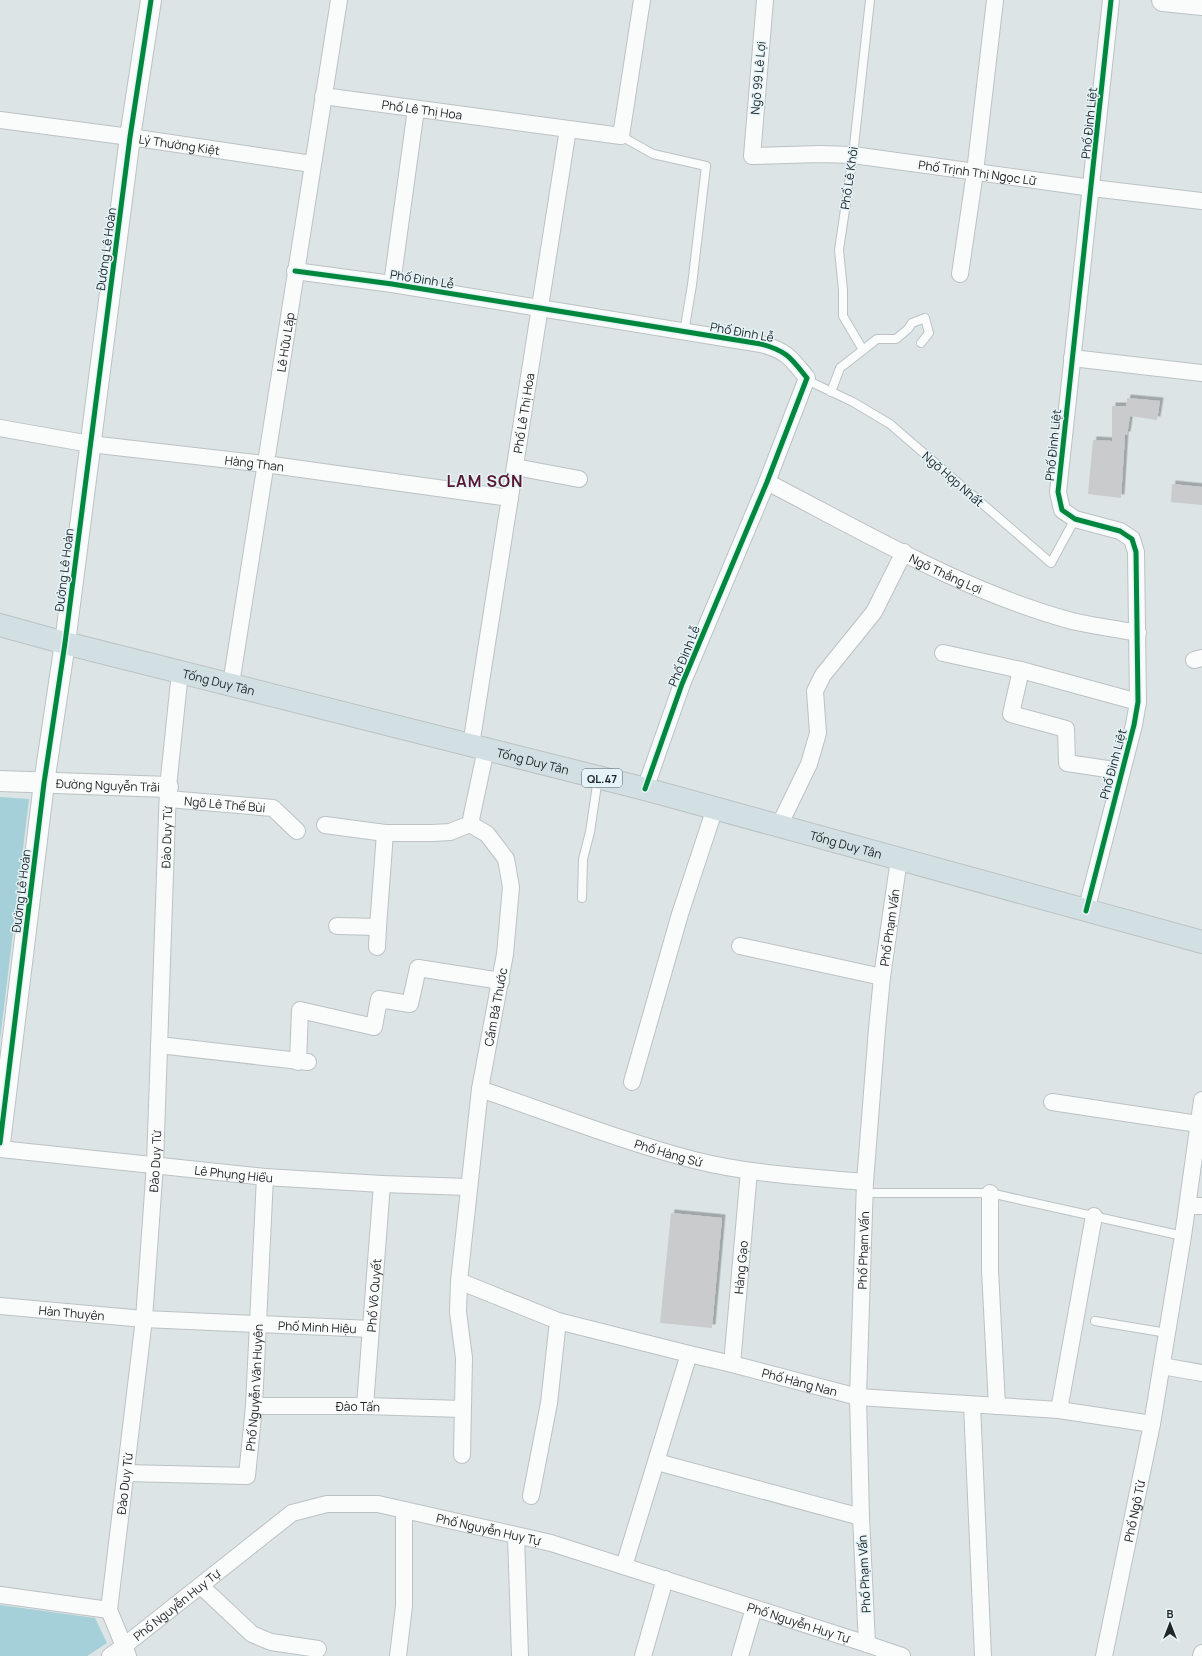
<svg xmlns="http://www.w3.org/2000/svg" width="1202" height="1656" font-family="Manrope,sans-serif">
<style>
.green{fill:#a5cfd9}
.building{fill:#c9cbcc;filter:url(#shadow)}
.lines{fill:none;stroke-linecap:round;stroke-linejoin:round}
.service-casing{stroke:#bcc2c4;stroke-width:10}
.minor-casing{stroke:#bcc2c4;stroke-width:18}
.tertiary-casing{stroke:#bcc2c4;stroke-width:22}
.secondary-casing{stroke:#bcc2c4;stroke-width:24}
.trunk-casing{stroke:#bdc2c3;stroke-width:24}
.service{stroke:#fafbfb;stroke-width:8}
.minor{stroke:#fafbfb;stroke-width:16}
.tertiary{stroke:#fafbfb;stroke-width:20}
.secondary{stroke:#fafbfb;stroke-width:22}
.trunk{stroke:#d2e0e3;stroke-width:22}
.cycleway-casing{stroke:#e5f4f8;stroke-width:8}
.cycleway{stroke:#00873e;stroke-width:5}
.labels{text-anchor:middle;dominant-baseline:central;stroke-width:3;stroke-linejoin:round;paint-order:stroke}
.shield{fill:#e5f4f8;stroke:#5b6466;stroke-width:1}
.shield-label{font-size:11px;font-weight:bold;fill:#202627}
.street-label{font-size:12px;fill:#202627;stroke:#e5f4f8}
.district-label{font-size:16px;font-weight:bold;letter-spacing:1px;fill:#581631;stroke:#e5f4f8}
</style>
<defs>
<filter id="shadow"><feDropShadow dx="3.5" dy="-3.5" stdDeviation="0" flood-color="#0004"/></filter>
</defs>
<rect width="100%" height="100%" fill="#dce4e6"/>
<path class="green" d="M0,797L29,799L0,1040Z
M0,1605L95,1618L107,1643L87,1656H0Z"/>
<path class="building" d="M1127,398L1160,401L1157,420L1130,416L1127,435H1125L1121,498L1088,494L1093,440L1112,441V406H1126Z
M1172,484L1202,487V505L1171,502Z
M671,1213L722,1218L712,1328L660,1323Z"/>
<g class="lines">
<g class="service-casing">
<path id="service" d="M621,136L653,154L706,166L692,285L684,332
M863,350L843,316V290L839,250L853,155L870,0
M807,378L813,383L853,402L890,424L1051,563L1075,519
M831,392L840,368L877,339H896L908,329L912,323L925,318L929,333L921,343
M582,898L583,859L590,832L598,778
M865,1193H990L1183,1236
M1095,1321L1167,1333"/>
</g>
<g class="minor-casing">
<g id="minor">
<path id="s1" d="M765,0L752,156L820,154L853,155L1092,188L1202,201"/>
<path id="s2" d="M323,96L621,136L642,0"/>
<path id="s3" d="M0,120L130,137L312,164"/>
<path d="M295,271L392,284L761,344C787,351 791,358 807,378L767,482L682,684L645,789"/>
<path d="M960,274L975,172L995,0"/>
<path d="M392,284L416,109"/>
<path d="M1072,358L1202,373"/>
<path id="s4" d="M0,428L90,444L265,464L510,498"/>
<path d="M515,467L579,479"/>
<path id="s5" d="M767,482C866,533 965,592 1072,621C1094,626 1116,629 1138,633"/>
<path d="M943,653L1021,670L1138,702"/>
<path d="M1194,660L1202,658"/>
<path d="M1021,670L1011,714L1066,729L1067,763L1121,771"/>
<path id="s6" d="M231,684L339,0"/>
<path id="s7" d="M471,745L568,129"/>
<path id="s8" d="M168,799L273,808L297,831"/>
<path d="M470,824L486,749"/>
<path d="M325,825L385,833H432L450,832L470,824"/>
<path d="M779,826L809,764L818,733L815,691L823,675L874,612L904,552"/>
<path d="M1086,911L1134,725L1138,702L1136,552L1132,539L1120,531L1075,519L1062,510L1058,492L1111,0"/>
<path d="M337,926L378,927L385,833"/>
<path d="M740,946L882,977"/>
<path d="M377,947L378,927"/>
<path d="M159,1045L308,1062"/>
<path d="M298,1062L300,1010L374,1027L379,999L410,1004L418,968L501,981"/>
<path d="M632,1082L680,914L715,808"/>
<path id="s9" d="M480,1089C551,1113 621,1141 694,1160C749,1174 808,1177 865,1182"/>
<path d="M1052,1102L1198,1124"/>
<path id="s10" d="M0,1149L265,1177L382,1184L468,1187"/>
<path d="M990,1193V1270L997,1406"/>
<path d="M1188,1206H1202"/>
<path id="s11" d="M459,1281L558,1321L689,1354L732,1364L858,1397L1059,1410L1152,1424"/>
<path id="s12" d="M0,1306L144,1319L371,1329"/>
<path id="s13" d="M732,1364L749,1171"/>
<path d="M1162,1366L1202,1373"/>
<path d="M972,1405L983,1656"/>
<path id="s14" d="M254,1406H365L462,1409"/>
<path id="s15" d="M365,1406L382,1184"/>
<path d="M1059,1410L1094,1216"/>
<path id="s16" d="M462,1455L464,1358L458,1312L459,1281L480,1089L505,954L511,887L506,859L487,834L470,824"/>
<path d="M657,1462L861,1517"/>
<path id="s17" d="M126,1473L247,1476L254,1406L265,1177"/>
<path d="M531,1496L549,1403L558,1321"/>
<path d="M516,1536L520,1656"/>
<path d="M624,1566L689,1354"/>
<path d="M201,1586L252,1634L271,1642L318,1649"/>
<path d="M0,1595L109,1610"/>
<path id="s18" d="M867,1644L861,1517L858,1397L865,1182L877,1029L882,977L899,859"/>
<path id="s19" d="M110,1656L124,1646L292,1513L327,1504H378L551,1543L867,1644L902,1656"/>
<path id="s20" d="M128,1656L109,1610L144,1319L155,1164L168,787L180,672"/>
<path d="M398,1656L404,1606V1510"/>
<path d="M643,1656L665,1579"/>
<path d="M740,1656L754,1608"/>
<path id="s21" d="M1104,1656L1152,1424L1183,1236L1202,1100"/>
<path d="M1201,1656L1202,1653"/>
</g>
</g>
<g class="tertiary-casing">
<g id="tertiary">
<path id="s22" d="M0,781L168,787"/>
<path d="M0,1143L44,783L65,643L130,137L151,0"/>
</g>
</g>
<g class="secondary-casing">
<path id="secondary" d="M1163,0L1202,4"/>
</g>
<g class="trunk-casing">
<g id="trunk">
<path id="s23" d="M0,625L65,643L645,789L1202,942"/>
</g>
</g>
<use href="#service" class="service"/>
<use href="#minor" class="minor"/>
<use href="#tertiary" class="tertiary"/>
<use href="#secondary" class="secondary"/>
<use href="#trunk" class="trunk"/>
<g class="cycleway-casing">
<path id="cycleway" d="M295,271L392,284L761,344C787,351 791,358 807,378L767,482L682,684L645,789
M1086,911L1134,725L1138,702L1136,552L1132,539L1120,531L1075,519L1062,510L1058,492L1111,0
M0,1143L44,783L65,643L130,137L151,0"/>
</g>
<use href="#cycleway" class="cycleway"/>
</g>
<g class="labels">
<rect class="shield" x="582" y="769" width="40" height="18" rx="3"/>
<g class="shield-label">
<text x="602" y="778">QL.47</text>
</g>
<g class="street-label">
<text transform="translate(758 78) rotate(-85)">Ngõ 99 Lê Lợi</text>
<text stroke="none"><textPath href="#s2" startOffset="100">Phố Lê Thị Hoa</textPath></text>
<text transform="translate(1089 123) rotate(-84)">Phố Đinh Liệt</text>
<text stroke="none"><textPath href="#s3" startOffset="181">Lý Thường Kiệt</textPath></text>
<text stroke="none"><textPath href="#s1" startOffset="383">Phố Trịnh Thị Ngọc Lữ</textPath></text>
<text transform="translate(849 178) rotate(-82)">Phố Lê Khôi</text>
<text transform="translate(106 249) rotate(-82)">Đường Lê Hoàn</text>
<text transform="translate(422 279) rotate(9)">Phố Đinh Lễ</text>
<text transform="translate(742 332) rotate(10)">Phố Đinh Lễ</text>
<text stroke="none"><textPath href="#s6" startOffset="346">Lê Hữu Lập</textPath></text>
<text stroke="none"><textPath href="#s7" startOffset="336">Phố Lê Thị Hoa</textPath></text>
<text transform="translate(1053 445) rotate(-84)">Phố Đinh Liệt</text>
<text stroke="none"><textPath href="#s4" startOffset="257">Hàng Than</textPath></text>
<text transform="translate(953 479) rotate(41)">Ngõ Hợp Nhất</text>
<text transform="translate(64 570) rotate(-83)">Đường Lê Hoàn</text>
<text stroke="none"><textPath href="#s5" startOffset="201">Ngõ Thắng Lợi</textPath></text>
<text transform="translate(684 656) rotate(-68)">Phố Đinh Lễ</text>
<text stroke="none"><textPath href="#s23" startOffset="226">Tống Duy Tân</textPath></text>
<text stroke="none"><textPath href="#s23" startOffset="550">Tống Duy Tân</textPath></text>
<text transform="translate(1113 764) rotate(-75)">Phố Đinh Liệt</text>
<text stroke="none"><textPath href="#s22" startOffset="108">Đường Nguyễn Trãi</textPath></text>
<text stroke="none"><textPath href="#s8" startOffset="57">Ngõ Lê Thế Bùi</textPath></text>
<text stroke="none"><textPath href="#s20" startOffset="825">Đào Duy Từ</textPath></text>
<text stroke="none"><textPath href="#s23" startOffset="874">Tống Duy Tân</textPath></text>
<text transform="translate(21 891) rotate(-83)">Đường Lê Hoàn</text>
<text stroke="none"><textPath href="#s18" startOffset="718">Phố Phạm Vấn</textPath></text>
<text stroke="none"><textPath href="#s16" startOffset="451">Cầm Bá Thước</textPath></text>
<text stroke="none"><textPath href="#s9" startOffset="199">Phố Hàng Sứ</textPath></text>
<text stroke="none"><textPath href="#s20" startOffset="501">Đào Duy Từ</textPath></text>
<text stroke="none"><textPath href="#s10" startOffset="235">Lê Phụng Hiểu</textPath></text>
<text stroke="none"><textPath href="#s18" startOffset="394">Phố Phạm Vấn</textPath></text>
<text stroke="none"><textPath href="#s13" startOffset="97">Hàng Gạo</textPath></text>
<text stroke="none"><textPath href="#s15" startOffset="111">Phố Võ Quyết</textPath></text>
<text stroke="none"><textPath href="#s12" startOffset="72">Hàn Thuyên</textPath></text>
<text stroke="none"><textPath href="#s12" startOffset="318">Phố Minh Hiệu</textPath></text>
<text stroke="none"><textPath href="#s11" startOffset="356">Phố Hàng Nan</textPath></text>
<text stroke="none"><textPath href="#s17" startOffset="210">Phố Nguyễn Văn Huyên</textPath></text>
<text stroke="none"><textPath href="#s14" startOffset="104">Đào Tấn</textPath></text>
<text stroke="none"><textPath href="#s20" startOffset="177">Đào Duy Từ</textPath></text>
<text stroke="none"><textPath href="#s21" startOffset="148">Phố Ngô Từ</textPath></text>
<text stroke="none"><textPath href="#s19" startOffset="432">Phố Nguyễn Huy Tự</textPath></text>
<text transform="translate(864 1574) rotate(-93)">Phố Phạm Vấn</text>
<text stroke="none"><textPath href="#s19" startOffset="84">Phố Nguyễn Huy Tự</textPath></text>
<text stroke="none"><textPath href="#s19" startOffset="756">Phố Nguyễn Huy Tự</textPath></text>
</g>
<g class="district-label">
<text x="485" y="481">LAM SƠN</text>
</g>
</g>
<g transform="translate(1170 1624)" stroke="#e5f4f8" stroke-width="3" paint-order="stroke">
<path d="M0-3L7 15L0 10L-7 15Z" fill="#202627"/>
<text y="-6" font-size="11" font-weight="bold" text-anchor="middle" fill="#202627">B</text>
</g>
</svg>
